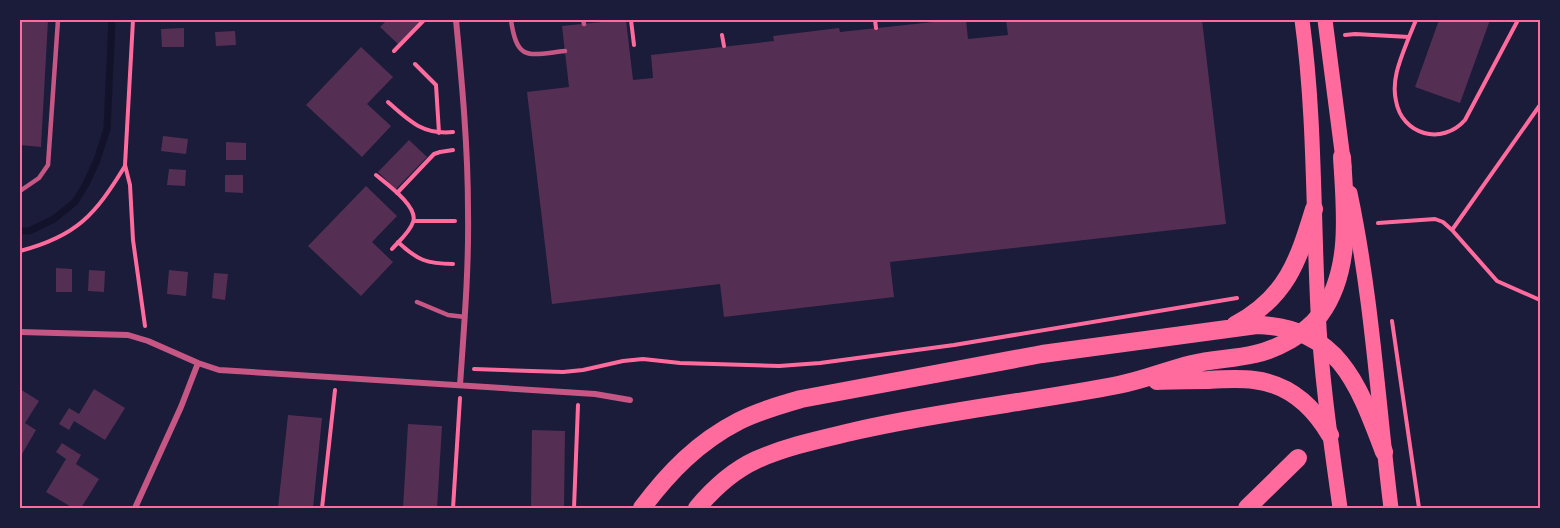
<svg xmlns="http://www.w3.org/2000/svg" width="1560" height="528" font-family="Helvetica,sans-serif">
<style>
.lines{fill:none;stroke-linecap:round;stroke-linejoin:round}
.stream{stroke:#12122b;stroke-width:7}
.building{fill:#542f53}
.path{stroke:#ff6b9d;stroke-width:4}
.service{stroke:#c65784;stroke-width:4.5}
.minor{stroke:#c65784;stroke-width:6}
.primary{stroke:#ff6b9d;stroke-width:15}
.motorway{stroke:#ff6b9d;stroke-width:18}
.neatline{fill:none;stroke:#ff6b9d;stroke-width:2}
</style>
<rect width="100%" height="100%" fill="#1b1b3a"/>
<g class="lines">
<path class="stream" d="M20,231H29L54,219L75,202L86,184L97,160L107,129L112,20"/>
</g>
<path class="building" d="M20,20H48L41,147L20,145Z
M387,20H421L398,44L380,27Z
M622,20H626L633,80L653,78L651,55L774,41L773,36L839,28L840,32L952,20H966L968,39L1008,35L1006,20H1202L1226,224L890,262L894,297L724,317L720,284L552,304L527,92L569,87L562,26Z
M1439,20H1490L1460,103L1415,87Z
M184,28V47H162L161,29Z
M235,31L236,45L216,46L215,32Z
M361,47L393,77L367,104L391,126L362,157L306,105Z
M163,136L188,139L186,154L161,151Z
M409,140L427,157L396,189L378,172Z
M226,142L246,143V160H226Z
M169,169L186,170L185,186L167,185Z
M225,175H243V193L225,192Z
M366,186L397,216L372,242L393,262L361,296L308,246Z
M56,268L72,269V292H56Z
M89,270L105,271L104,292L88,291Z
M169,270L188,272L186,296L167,294Z
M214,273L228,274L225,300L212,298Z
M20,389L39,401L25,423L36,430L22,454L20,452Z
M94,389L125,408L105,440L74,421L69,430L59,424L69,408L79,414Z
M288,415L322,418L313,508H278Z
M408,424L442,426L437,508H403Z
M532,430L565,431L564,508H531Z
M62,443L81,455L76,464L99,479L81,508H73L46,492L66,459L56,452Z"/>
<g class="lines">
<path class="path" d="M133,20L125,165L130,185L133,240L145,326
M631,20L634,45
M875,20L876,28
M722,35L724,46
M1345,35L1355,34L1409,37L1416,20
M1409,37C1401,58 1391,79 1396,101C1402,135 1442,146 1465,120L1518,20
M394,51L424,20
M415,64L436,85L439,133
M388,102C409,121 423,135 453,132
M376,175C387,184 419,207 413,222C410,232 399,241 392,249
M397,193L434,154L440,152L453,150
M414,221H455
M1378,223L1435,219L1443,222L1452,230L1497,281L1540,300
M1452,230L1540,105
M398,242C417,260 427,264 453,264
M20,251C77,236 95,215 125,166
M1392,321L1419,508
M474,369L563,372L583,370L623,361L643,359L680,363L779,366L820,363L954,345L1237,298
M322,508L335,390
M453,508L460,398
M574,508L578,405"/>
<path class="service" d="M511,20C517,62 528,55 565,51
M583,20L584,24
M20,191L39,178L48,165L58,20
M417,302L448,315L465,317"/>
<path class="minor" d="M456,20C462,83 468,147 468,211C469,269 464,327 460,385
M20,332L128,335L148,341L198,363L219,370L595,394L630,400
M135,508L181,407L198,363"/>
<path class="primary" d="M1302,20C1315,115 1313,213 1318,310C1321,376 1331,443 1340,508
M1325,20L1344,167
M1350,193C1372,297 1378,404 1391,508"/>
<path class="motorway" d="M1235,325C1287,297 1298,261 1314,209
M1157,381C1174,380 1191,380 1208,380C1223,379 1239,378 1254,380C1289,384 1313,406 1330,435
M642,508C669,472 698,442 739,421C759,411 780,405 801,399L1042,354L1257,325C1339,327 1359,386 1384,452
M697,508C713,489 732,471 756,460C787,446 822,439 855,431C942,411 1031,402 1118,385C1144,380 1167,370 1192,364C1213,359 1234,359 1255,354C1278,349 1305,334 1320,315C1353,270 1345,209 1342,157
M1247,508L1298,458"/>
</g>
<rect width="1560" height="528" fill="none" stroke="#1b1b3a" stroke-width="42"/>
<rect x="21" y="21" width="1518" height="486" class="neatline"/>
</svg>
